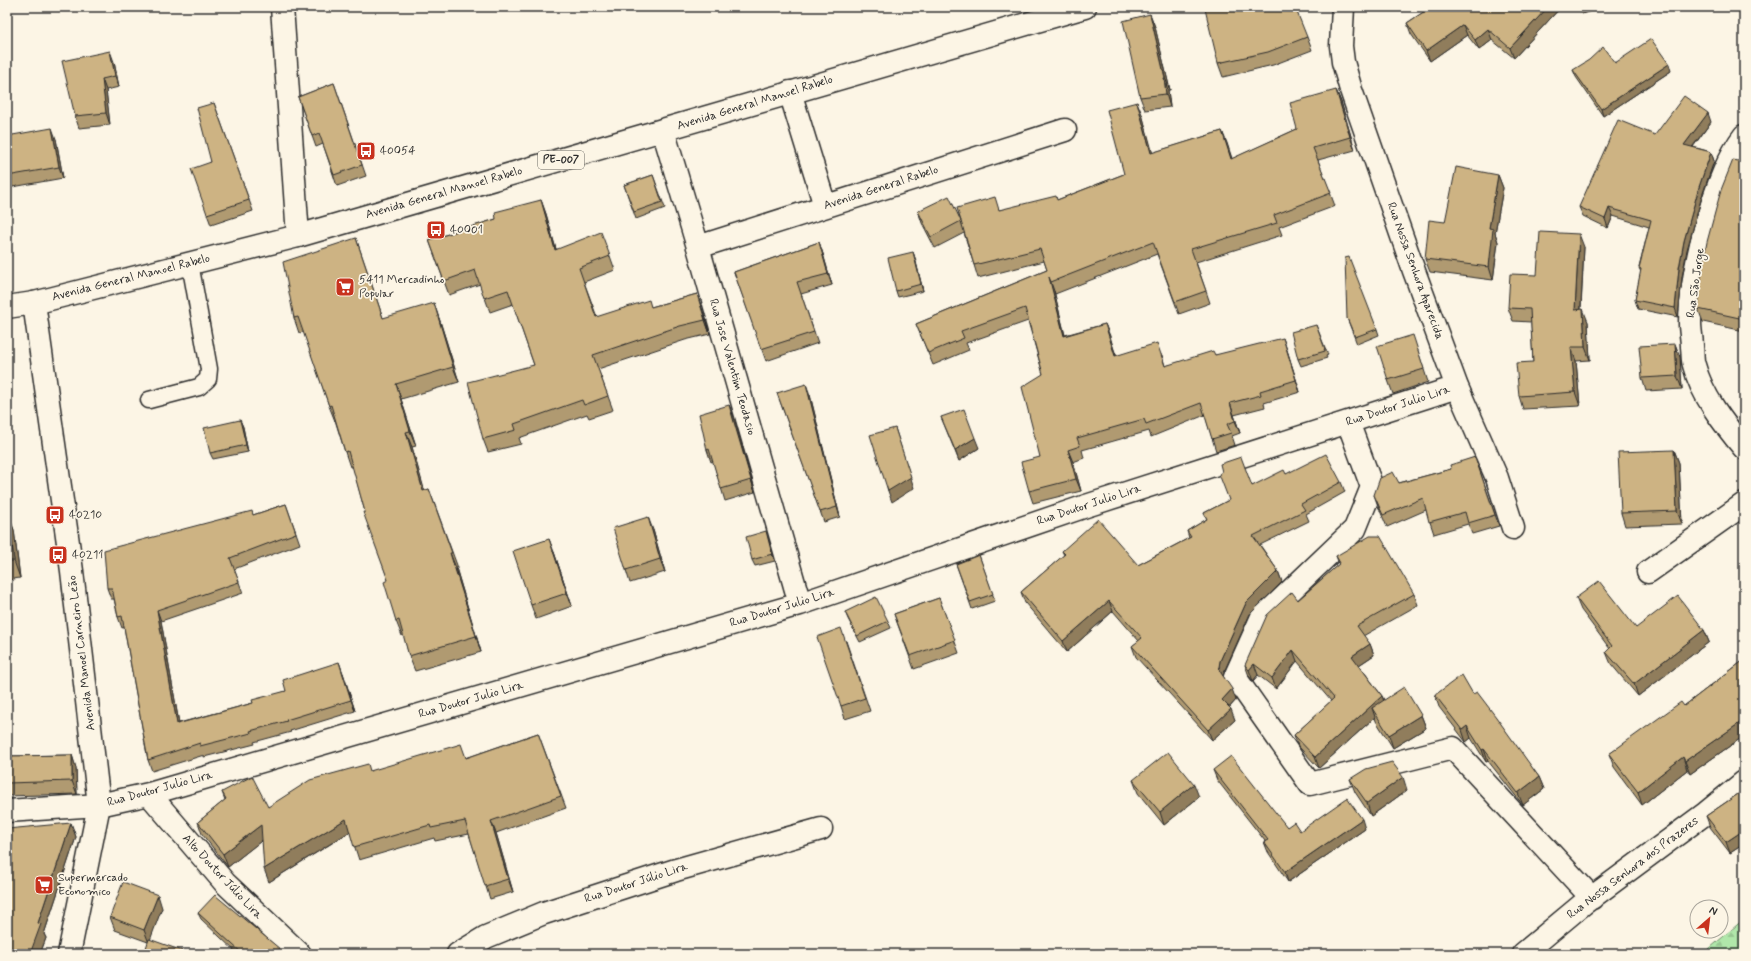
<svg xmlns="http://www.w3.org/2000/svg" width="1751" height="961" font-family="Mynerve,sans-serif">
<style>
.forest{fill:url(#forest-firs);stroke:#6e896a}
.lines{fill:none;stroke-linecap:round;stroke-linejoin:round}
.service-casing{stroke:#2b2b2b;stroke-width:19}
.minor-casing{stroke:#2b2b2b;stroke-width:25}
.secondary-casing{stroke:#2b2b2b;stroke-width:25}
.primary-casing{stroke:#2b2b2b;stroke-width:25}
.service{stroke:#fcf5e5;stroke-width:16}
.minor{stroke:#fcf5e5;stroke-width:22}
.secondary{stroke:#fcf5e5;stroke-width:22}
.primary{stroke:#fcf5e5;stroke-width:22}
.wall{fill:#b09a71;stroke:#2b2b2b}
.shaded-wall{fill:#907d5c;stroke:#2b2b2b}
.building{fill:#cdb383;stroke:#2b2b2b}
.labels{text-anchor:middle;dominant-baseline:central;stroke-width:3.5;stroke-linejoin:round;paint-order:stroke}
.shield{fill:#fcf5e5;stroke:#6a6863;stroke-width:1}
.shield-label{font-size:11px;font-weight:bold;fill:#2b2b2b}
.street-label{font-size:12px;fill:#2b2b2b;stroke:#fcf5e5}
.poi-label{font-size:12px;fill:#2b2b2b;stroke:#fcf5e5;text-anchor:start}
</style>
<defs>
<pattern id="forest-firs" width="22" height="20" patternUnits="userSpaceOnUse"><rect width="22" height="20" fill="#b0e7aa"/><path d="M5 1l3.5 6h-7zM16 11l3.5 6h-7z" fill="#98c692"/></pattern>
</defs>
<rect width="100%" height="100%" fill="#fcf5e5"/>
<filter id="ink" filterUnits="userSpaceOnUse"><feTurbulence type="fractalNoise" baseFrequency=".025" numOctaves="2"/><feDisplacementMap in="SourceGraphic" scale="8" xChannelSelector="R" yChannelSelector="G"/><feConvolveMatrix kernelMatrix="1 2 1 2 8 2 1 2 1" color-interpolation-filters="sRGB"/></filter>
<g filter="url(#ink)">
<path class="forest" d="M1744,919V954H1703Z"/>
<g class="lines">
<g class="service-casing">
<path id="service" d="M149,400L199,387L208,379L209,369L190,263"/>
</g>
<g class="minor-casing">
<path id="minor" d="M282,7L298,236
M1343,7L1341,46L1343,62L1351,90L1414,271L1457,387L1497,478L1513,528
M790,92L825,206
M663,130L698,247L800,604
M1744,136C1714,175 1690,274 1690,323C1690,331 1692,339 1692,347C1693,353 1692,360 1694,365C1702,396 1724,424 1744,448
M698,247L1065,130
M1348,422L1372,487L1355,529L1261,619L1235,677L1310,784L1453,748L1592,898
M1648,572L1744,504
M149,794L225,883L300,954
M7,811L99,805L149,794L800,604L1086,506L1457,387
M458,954L486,937L544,913L676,870L821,829
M1523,954L1583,904L1706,813L1744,782"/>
</g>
<g class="secondary-casing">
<path id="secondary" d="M34,303L72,571L99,805L69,954"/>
</g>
<g class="primary-casing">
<path id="primary" d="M7,307L34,303L298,236L1085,7"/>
</g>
<use href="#service" class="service"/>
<use href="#minor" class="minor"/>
<use href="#secondary" class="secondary"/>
<use href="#primary" class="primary"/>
</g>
<path class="wall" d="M1431,7H1561L1514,58L1492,40L1479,50L1467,35L1430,61L1411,34L1407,23Z
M1579,7H1604L1582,14Z
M1150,14L1155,27L1170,90H1168L1170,107L1145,110L1140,97Z
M1307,37L1312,50L1273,65L1223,77L1218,63Z
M114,62L119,87L106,90L110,125L79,128L75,116Z
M1573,70L1671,71L1603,116L1576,77Z
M334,83L366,176L337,186L323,144L316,147L298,97Z
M1336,90L1341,102L1355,150L1318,160L1335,206L1279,227L1282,235L1196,262L1210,303L1179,314L1157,254L1055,294L1054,291L1065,335L1105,324L1116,355H1162L1165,366L1215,355L1287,350L1300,392L1264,403L1265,407L1234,415L1240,433L1232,436L1235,445L1216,451L1205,415L1151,437L1149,431L1082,450L1084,458L1073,462L1081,491L1033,503L1029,491L1040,457L1043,374L1028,321L966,343L969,350L933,365L916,324L1047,270L1044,261L978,278L974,265L964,233L935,248L922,223L918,211L961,221L999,210L1057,200L1124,174L1142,114L1152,153L1222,131L1232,159L1297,129Z
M214,103L253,211L211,225L207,214L211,162Z
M1711,122L1693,147L1711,152L1714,161L1702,196L1687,250L1682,277L1678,317L1638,309L1635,300L1641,272L1639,268L1649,227L1613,216L1608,228L1583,216L1579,207L1655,135Z
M7,136L56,139L63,178L7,188Z
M1744,162V331L1703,322L1698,309Z
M653,175L665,208L636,219L624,185Z
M1498,175L1503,188L1495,233L1498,242L1493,280L1430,272L1425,259L1445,222Z
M541,200L546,214L556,249L610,256L615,270L584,282L597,317L651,307L697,294L710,334L685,340L598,369L613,410L589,418L587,414L519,438L521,444L488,452L483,439L534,365L513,304L490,312L480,284L449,295L429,240L496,219Z
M356,238L383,318H439L459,382L401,399L416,446L412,447L424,491L429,489L458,568H456L481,652L415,671L409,656L404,636H402L396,621L388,580L365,512L353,467H350L345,452L335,420V421L329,406L304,332L299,333L294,318Z
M819,242L823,254L832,285L801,294L818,343L766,361L734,272Z
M1584,247L1581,309L1588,322L1590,360L1576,361L1580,406L1523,409L1519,396L1533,362L1531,322L1513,321L1508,308L1537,275Z
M913,252L915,258L923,291L898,297L896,291Z
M1347,318L1377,329L1379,335L1357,344Z
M1316,325L1328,355L1326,356L1327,358L1301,366L1298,359Z
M1675,344L1680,357L1682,389L1646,391L1642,378Z
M1417,348L1428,382L1393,394L1388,380Z
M777,393L810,395L840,517L824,522Z
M729,405L734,417L755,492L725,501L713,461L711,462L707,450Z
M941,417L979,448L959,461Z
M240,420L243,427L248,452L213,459L210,453Z
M1674,450L1679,463L1682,524L1625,526L1621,513Z
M1475,457L1499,526L1472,534L1468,524L1434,534L1426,510L1387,527L1378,506L1374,495L1399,483L1451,469Z
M1286,474L1341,482L1345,492L1306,514L1309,521L1260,545L1278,571L1282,582L1250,614L1224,672L1223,676L1236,700L1229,708L1235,720L1212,740L1136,657L1132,646L1139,641L1113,611L1067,652L1025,603L1021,592L1064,555L1062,551L1138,565L1189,538L1187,531L1207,519L1204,513L1229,500L1252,486Z
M286,504L300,544L234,569L243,593L161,621L179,723L253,703L286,691L343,673L355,711L290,731L291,732L254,742L255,744L204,757V755L152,771L148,760L124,627L122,628L118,617L114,599H111L107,588L253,515Z
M7,513L14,530L20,578L7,580Z
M653,530L665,572L630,583L626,570Z
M768,538L775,561L755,566L752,560Z
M554,552L572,606L536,619L531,605Z
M979,555L995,601L972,609L956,564Z
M1336,556L1414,594L1418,605L1363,636L1370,644L1374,655L1359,665L1382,696L1384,700L1421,715L1426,728L1393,748L1376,721L1375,717L1319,768L1298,746L1294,735L1331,701L1297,661L1276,689L1258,675L1253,681L1249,676L1245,665L1298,600L1339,564Z
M939,598L959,653L914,669L894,614Z
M1576,598L1636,628L1704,630L1709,642L1638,696L1611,664L1606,652L1610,649L1581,610Z
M845,612L888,621L891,628L860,642L848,619Z
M846,641L870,711L845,719L841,706Z
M1744,660V736L1690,774L1687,770L1642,805L1614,767L1609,754L1684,706Z
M1473,694L1539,777L1544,789L1523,805L1488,761L1486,762L1471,738L1466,742L1439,707L1435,695Z
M538,733L566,808L496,833L513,892L490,899L469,834L435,841L434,838L359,860L350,832L269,882L262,840L228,867L202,834L198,822L225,800L222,792L268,807L371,771L466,758Z
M72,755L76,768L77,794L7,796V756Z
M1213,770L1287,827L1300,831L1365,829L1288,882L1268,852L1264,842L1265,841L1217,780Z
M1350,779L1407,790L1371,816L1355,792Z
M1133,780L1199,797L1164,825L1138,793Z
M1744,790V844L1730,853L1710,827L1706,816Z
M71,823L76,837L44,934L46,938L40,954H7Z
M162,908L148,942L115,930L110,917Z
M198,913L286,954H238L201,919Z"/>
<path class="shaded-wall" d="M1548,7H1561L1514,58L1510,48Z
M1150,14L1155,27L1170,90L1165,78Z
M1463,25L1467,35L1430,61L1426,51Z
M1488,29L1492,40L1479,50L1475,40Z
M110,51L114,62L119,87L115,76Z
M1669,64L1671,71L1603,116L1601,109Z
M1164,78L1168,90L1170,107L1166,94Z
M102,79L106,90L110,125L106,113Z
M1336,90L1341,102L1355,150L1350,137Z
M1137,102L1142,114L1156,165L1151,153Z
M1708,113L1711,122L1687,154L1684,145Z
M52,128L56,139L63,178L59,167Z
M1222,131L1227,143L1236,171L1231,159Z
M1711,152L1714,161L1702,196L1687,250L1682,277L1678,317L1675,308L1679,268L1684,241L1699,187Z
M1498,175L1503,188L1495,233L1498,242L1493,280L1489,267V228Z
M541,200L546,214L560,264L555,250Z
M1609,208L1613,216L1608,228L1605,219Z
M1579,234L1584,247L1580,323L1575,310Z
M819,242L823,254L832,285L828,274Z
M913,252L915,258L923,291L921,284Z
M1049,277L1054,291L1068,348L1064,336Z
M697,294L702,308L710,334L705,320Z
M434,303L439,318L459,382L453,367Z
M1583,309L1588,322L1590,360L1585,347Z
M1105,324L1110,336L1119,368L1115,356Z
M1283,338L1287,350L1300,392L1296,380Z
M1675,344L1680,357L1682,389L1677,376Z
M1571,347L1576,361L1580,406L1575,392Z
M396,384L401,399L416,446L410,431Z
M806,384L810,395L840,517L837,507Z
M1230,403L1240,433L1235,421Z
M729,405L734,417L755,492L751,480Z
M240,420L243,427L248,452L246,445Z
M895,428L914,488L892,502L888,491Z
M406,432L412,447L429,506L423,491Z
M975,438L979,448L959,461L955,450Z
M1068,450L1073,462L1081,491L1076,479Z
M1674,450L1679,463L1682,524L1677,511Z
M8,513L14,530L20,578L14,561Z
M648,517L653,530L665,572L660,559Z
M766,531L768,538L775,561L772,554Z
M549,539L554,552L572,606L567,593Z
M450,553L456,568L481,652L476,636Z
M1278,571L1282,582L1250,614L1224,672L1223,678L1219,667L1220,661L1246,603Z
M1109,601L1113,611L1067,652L1063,641Z
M157,610L161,621L181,735L177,724Z
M1704,630L1709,642L1638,696L1634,684Z
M1370,644L1374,655L1356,667L1352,656Z
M1293,650L1297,661L1276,689L1272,678Z
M339,662L343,673L355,711L351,700Z
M1254,664L1258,675L1253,681L1249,670Z
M1232,689L1236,700L1226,711L1222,700Z
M1382,696L1386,707L1372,708L1375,717L1319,768L1315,757Z
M1231,709L1235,720L1212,740L1208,730Z
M1421,715L1426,728L1393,748L1389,735Z
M1744,720V736L1690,774L1685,761Z
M1467,726L1471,738L1466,742L1462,730Z
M1484,749L1488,761L1486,762L1482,750Z
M72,755L76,768L77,794L72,781Z
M1683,757L1687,770L1642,805L1638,792Z
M1403,777L1407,790L1371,816L1367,803Z
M1539,777L1544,789L1523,805L1518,793Z
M1194,784L1199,797L1164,825L1160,812Z
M346,819L351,831L269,882L264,869Z
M1362,819L1365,829L1288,882L1285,872Z
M491,821L496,833L513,892L508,879Z
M71,823L76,837L44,934L46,938L40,954H30L38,923Z
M261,825L265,838L228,867L223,854Z
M1744,830V844L1730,853L1726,842Z
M158,895L162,908L149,943L144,930Z
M15,950L17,954H13Z"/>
<path class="building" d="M1210,7H1295L1307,37L1268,52L1218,63L1205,9Z
M1431,7H1548L1510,48L1488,29L1475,40L1463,25L1426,51L1407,23Z
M1150,14L1165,78H1164L1166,94L1140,97L1123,21Z
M1651,39L1669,64L1601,109L1573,70L1589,60L1603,47L1615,63Z
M110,51L115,76L102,79L106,113L75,116L62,61Z
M334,83L362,165L334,175L319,133L312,136L298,97Z
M1336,90L1350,137L1313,148L1331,193L1274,215L1277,223L1191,249L1206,291L1175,302L1153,242L1051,282L1049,277L1064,336L1105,324L1115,356L1157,343L1165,366L1213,351L1215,355L1283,338L1296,380L1260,391L1261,395L1230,403L1235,421L1227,424L1231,433L1212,439L1201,403L1146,424L1144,419L1077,438L1080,446L1068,450L1076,479L1029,491L1021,462L1040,457L1022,387L1043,374L1025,308L961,331L964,338L928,353L916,324L1047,270L1040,249L974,265L957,208L995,197L999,210L1056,196L1057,200L1124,174L1107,110L1137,102L1151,153L1222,131L1231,159L1297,129L1290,103Z
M1684,96L1708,113L1684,145L1711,152L1699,187L1684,241L1679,268L1675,308L1635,300L1641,269L1639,268L1651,220L1609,208L1605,219L1579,207L1618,120L1655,135Z
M214,103L249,200L207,214L191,169L211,162L197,108Z
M52,128L59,167L7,176V136Z
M1733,160L1744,162V319L1698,309L1702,268L1707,242L1721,190Z
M1456,167L1498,175L1489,228L1493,229L1489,267L1425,259L1429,220L1445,222Z
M653,175L662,202L634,212L624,185Z
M949,196L961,221L931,237L918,211Z
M541,200L555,250L601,232L610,256L579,268L596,317L649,300L651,307L697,294L705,320L680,326L593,355L608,396L584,405L582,400L514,424L516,430L483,439L468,382L534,365L508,290L484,298L475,270L444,281L429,240L496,219L495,212Z
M1540,232L1579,234L1575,310L1583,309L1585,347H1571L1575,392L1519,396L1516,363L1533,362L1530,309L1508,308L1510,274L1537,275Z
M356,238L383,318L434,303L453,367L396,384L410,431L406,432L423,491L429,489L452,553H450L476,636L409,656L399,620L396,621L384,582L388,580L363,512H365L348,451L345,452L331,405L329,406L298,317L294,318L283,262Z
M819,242L828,274L797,282L814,332L761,349L734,272Z
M913,252L921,284L896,291L888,258Z
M1349,257L1377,329L1355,337L1347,318L1345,258Z
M1316,325L1325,349H1324L1325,351L1298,359L1291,332Z
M1413,335L1424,369L1388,380L1377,346Z
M1675,344L1677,376L1642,378L1639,346Z
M806,384L837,507L820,512L777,393Z
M729,405L751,480L721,489L709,449L707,450L699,414Z
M964,409L975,438L955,450L941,417Z
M240,420L246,445L210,453L204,428Z
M895,428L911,477L888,491L870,435Z
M1674,450L1677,511L1621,513L1618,452Z
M1326,454L1341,482L1301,504L1305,510L1253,536L1278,571L1246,603L1220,661L1219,667L1221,673L1232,689L1222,700L1231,709L1208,730L1132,646L1142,638L1109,601L1063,641L1021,592L1065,554L1062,551L1098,519L1138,565L1191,537L1187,531L1207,519L1204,513L1229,500L1219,474L1222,472L1220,464L1241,457L1252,486L1284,470L1286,474Z
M1475,457L1495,515L1468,523L1465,512L1429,522L1423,498L1383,515L1374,495L1380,478L1393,472L1399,483L1451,469L1450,465Z
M286,504L296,533L230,558L239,582L157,610L177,724L253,703L252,700L286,691L283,680L339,662L351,700L286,720L287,721L250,731L251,733L200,746V743L148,760L122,616L118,617L112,588H107L104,550L252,511L253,515Z
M7,513H8L14,561H7Z
M648,517L660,559L626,570L613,528Z
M766,531L772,554L752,560L746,537Z
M1370,536H1380L1414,594L1357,626L1370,644L1352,656L1382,696L1315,757L1294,735L1334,698L1293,650L1272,678L1254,664L1249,670L1245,665L1267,615L1292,592L1298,600L1340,563L1336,556Z
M549,539L567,593L531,605L513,551Z
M979,555L993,594L970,602L956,564Z
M1599,581L1636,628L1678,596L1704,630L1634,684L1606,652L1612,646L1576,598Z
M876,597L888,621L857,636L845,612Z
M939,598L955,640L910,656L894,614Z
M841,628L865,698L841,706L817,637Z
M1744,660V720L1685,761L1683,757L1638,792L1609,754L1681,702L1684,706Z
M1462,675L1473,694L1477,692L1496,717L1539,777L1518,793L1484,749L1482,750L1467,726L1462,730L1435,695Z
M1404,687L1421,715L1389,735L1372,708Z
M538,733L561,796L491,821L508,879L485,886L465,821L431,828L430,825L354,847L346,819L264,869L261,825L223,854L198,822L226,799L222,792L252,776L268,807L310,780L368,764L370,771L461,744L466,758Z
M1168,752L1194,784L1160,812L1133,780Z
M72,755V781L7,783V756Z
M1231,756L1287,827L1294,822L1300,831L1347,798L1362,819L1285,872L1264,842L1268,840L1213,770Z
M1392,762L1403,777L1367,803L1350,779L1366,769Z
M1744,790V830L1726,842L1706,816Z
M71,823L38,923L41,924L30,954H27L15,950L13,954H7V829Z
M123,882L158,895L144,930L110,917Z
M215,895L286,954H243L198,913Z
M149,939L191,954H144Z"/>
</g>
<defs>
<g id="bus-square" transform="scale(1)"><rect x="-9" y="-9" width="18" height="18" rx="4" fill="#c8321e" stroke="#fcf5e5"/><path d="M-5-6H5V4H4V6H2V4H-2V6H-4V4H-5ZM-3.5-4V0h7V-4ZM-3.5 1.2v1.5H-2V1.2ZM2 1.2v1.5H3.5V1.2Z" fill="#fff"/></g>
<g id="supermarket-square" transform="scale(1)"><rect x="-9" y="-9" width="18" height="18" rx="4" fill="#c8321e" stroke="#fcf5e5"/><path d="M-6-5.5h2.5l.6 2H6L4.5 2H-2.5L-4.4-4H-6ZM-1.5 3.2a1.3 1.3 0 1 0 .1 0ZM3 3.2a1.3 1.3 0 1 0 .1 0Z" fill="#fff"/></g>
</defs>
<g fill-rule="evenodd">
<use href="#bus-square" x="366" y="151"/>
<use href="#bus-square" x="436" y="230"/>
<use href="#supermarket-square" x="345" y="287"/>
<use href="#bus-square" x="55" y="515"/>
<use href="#bus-square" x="58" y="555"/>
<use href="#supermarket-square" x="44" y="885"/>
</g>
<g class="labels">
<rect class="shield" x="538" y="151" width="46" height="18" rx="3"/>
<g class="shield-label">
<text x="561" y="160">PE-007</text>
</g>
<g class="street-label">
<text transform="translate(755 103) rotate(-17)">Avenida General Manoel Rabelo</text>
<text transform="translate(881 188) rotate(-18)">Avenida General Rabelo</text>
<text transform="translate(444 193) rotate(-16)">Avenida General Manoel Rabelo</text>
<text transform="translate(1415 271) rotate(70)">Rua Nossa Senhora Aparecida</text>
<text transform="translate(131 278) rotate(-14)">Avenida General Manoel Rabelo</text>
<text transform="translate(1696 283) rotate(-82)">Rua São Jorge</text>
<text transform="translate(732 367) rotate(74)">Rua Jose Valentim Teodasio</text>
<text transform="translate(1398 406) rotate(-18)">Rua Doutor Julio Lira</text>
<text transform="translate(1089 505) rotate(-18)">Rua Doutor Julio Lira</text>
<text transform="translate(782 608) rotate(-17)">Rua Doutor Julio Lira</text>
<text transform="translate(82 653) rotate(-97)">Avenida Manoel Carneiro Leão</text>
<text transform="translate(471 700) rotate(-16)">Rua Doutor Julio Lira</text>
<text transform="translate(160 789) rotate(-15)">Rua Doutor Julio Lira</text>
<text transform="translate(1633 868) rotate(-37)">Rua Nossa Senhora dos Prazeres</text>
<text transform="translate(222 877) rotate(47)">Alto Doutor Júlio Lira</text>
<text transform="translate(636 883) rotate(-18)">Rua Doutor Júlio Lira</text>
</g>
<g class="poi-label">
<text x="380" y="151">40054</text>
<text x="450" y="230">40001</text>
<text x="359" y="280">5411 Mercadinho<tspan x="359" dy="14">Popular</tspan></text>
<text x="69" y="515">40210</text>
<text x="72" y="555">40211</text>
<text x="58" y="878">Supermercado<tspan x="58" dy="14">Economico</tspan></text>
</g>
</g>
<rect width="1751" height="961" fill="none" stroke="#fcf5e5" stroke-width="24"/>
<rect x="12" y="12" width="1727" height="937" fill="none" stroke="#2b2b2b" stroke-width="1.5" filter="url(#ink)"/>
<g transform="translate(1709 919) rotate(28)"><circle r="19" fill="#fcf5e5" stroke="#a8a49b"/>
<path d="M0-3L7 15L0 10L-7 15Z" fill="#c8321e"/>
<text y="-6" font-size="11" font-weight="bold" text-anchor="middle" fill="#2b2b2b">N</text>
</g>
</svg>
